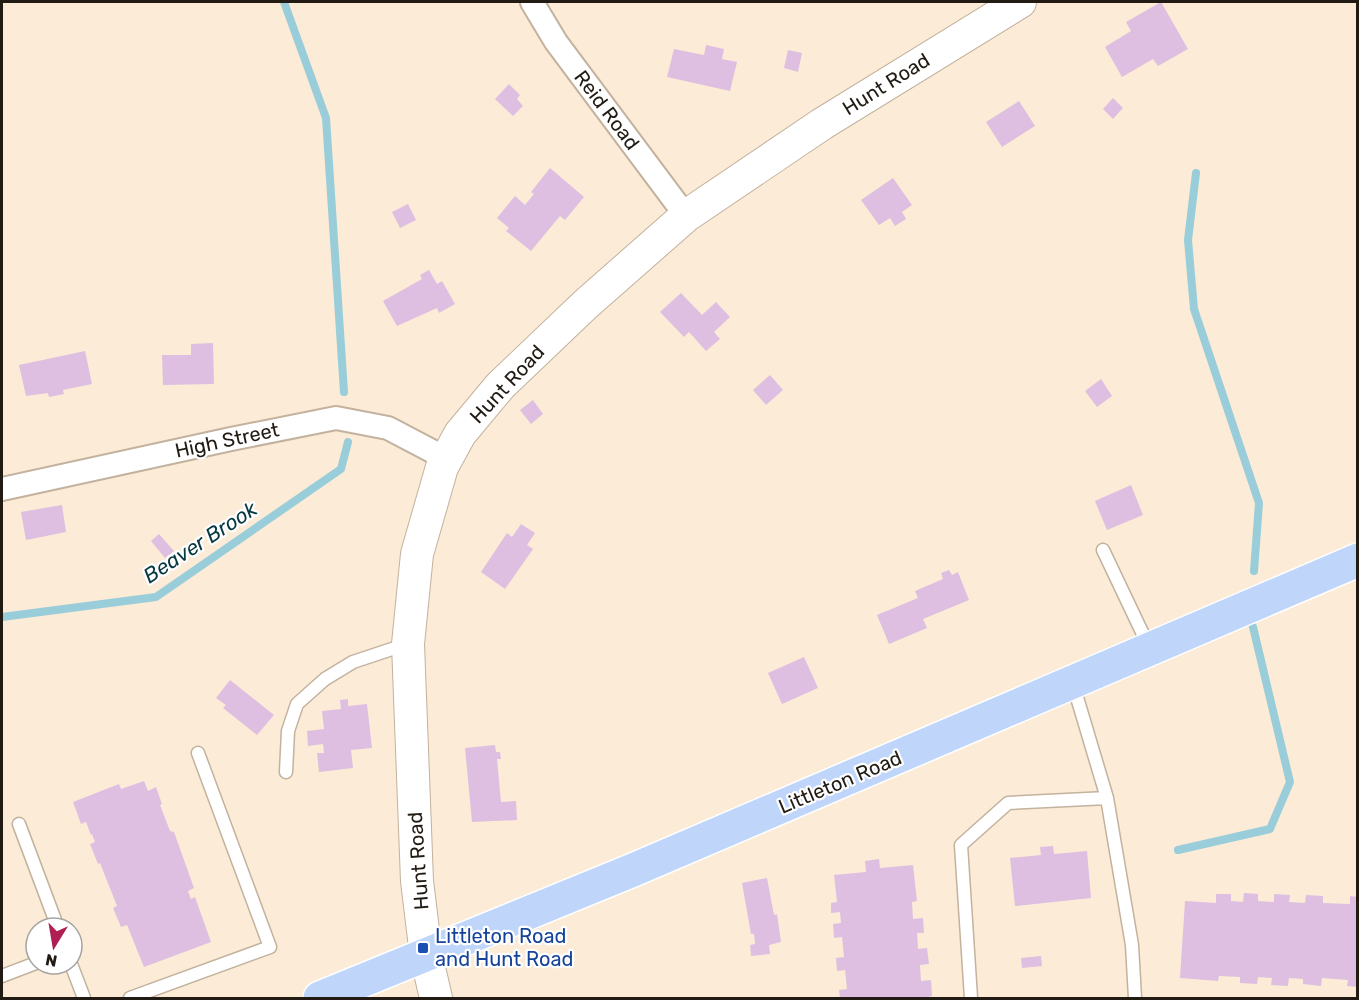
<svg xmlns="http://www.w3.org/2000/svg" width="1359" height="1000" font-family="Rubik,sans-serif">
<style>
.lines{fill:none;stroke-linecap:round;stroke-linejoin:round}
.stream{stroke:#99cdda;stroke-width:8}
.building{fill:#debfe1}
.lane-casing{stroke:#c2b29e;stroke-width:15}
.street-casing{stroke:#c2b29e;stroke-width:26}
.secondary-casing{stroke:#c2b29e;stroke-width:34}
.primary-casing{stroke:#fff;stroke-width:36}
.lane{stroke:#fff;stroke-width:12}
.street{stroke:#fff;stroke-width:22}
.secondary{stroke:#fff;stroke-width:32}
.primary{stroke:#bfd6fa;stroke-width:33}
.transit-dot{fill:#1a4fb4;stroke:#fff;stroke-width:2}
.labels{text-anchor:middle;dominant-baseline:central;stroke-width:4.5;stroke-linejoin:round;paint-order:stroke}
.street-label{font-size:20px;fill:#211b14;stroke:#fff}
.transit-label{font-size:20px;fill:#164399;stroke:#fff;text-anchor:start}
.water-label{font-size:21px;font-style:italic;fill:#063841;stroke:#fff}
</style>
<rect width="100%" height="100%" fill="#fcebd6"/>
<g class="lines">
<path class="stream" d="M284,2L326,118L344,392
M1196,173L1188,240L1194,309L1259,503L1254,571
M2,617L156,597L341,469L348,442
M1178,850L1270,829L1290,782L1253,627"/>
</g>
<path class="building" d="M1161,2L1188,49L1158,66L1153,59L1122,77L1105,47L1131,31L1126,22Z
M706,45L724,49L722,59L737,62L730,91L667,77L674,49L704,55Z
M788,50L802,53L798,72L784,68Z
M509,84L520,95L517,99L523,106L513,116L495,99Z
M1113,98L1123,108L1113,119L1103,109Z
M1019,101L1035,126L1002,147L986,122Z
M550,168L584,197L565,220L560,216L531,251L506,231L509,228L497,218L515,196L525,205L534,194L531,192Z
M893,178L912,205L902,212L906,219L895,226L890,218L879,225L861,200Z
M408,204L416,220L400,228L392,212Z
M429,270L437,284L442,281L455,304L439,313L437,308L397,326L383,301L422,279L420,275Z
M681,293L702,315L716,302L730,317L714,332L720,339L706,351L689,332L684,337L660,312Z
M213,343L214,384L163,385L162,355H191V344Z
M85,351L92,384L63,390L64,394L49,397L48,393L26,396L19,365Z
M770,375L783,390L766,405L753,390Z
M1101,379L1112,396L1097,407L1085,391Z
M533,400L543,414L531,424L520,410Z
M1131,485L1143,515L1107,530L1095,501Z
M62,505L66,532L26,540L21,512Z
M521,524L535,533L527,545L533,549L505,589L481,572L507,533L512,537Z
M159,534L174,551L165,558L151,541Z
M949,570L952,575L958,572L969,600L923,619L927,628L889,644L877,615L918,598L915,591L943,579L941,573Z
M804,657L818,688L782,704L768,673Z
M230,680L274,715L257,735L223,708L226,705L216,698Z
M348,699V706L367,704L372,748L351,750L353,768L319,772L317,753H324L323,744L308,746L307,731L324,729L322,711L341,709L340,700Z
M495,745L496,752H500L501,759H497L501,802L516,801L517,820L472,822L465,748Z
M144,781L148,791L156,787L162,804L160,805L170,831L174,832L194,888L188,891L191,899L195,897L211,942L144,967L127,925L121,927L113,908L117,906L100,863L98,864L90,844L95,842L92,834L91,835L86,822L81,824L73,802L119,784L121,789Z
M1053,846L1054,854L1087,851L1091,898L1015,906L1010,858L1041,855L1040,847Z
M879,859L880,868L913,865L917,901L912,902L913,919L923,918L924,933H917L918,949L927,948L929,964L920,965L921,981L931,980L932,996L924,998H840L839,990L847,989L845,970L837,971L836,958L844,957L842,937L834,938L833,924L841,923L840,912L831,913V903L837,902L834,875L866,872L865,861Z
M767,878L774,915L777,914L781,942L769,945L770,954L751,956L750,945L755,944L754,934H751L742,883Z
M1244,893L1258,894V901L1274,902V894L1290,895L1289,902L1305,903L1306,895L1323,896V903L1350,904V896L1358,897V987L1347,986L1348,980L1322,978L1321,986L1303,984V979L1289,978L1288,986L1271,985L1272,978L1258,977L1257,984L1240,983V977L1219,976L1218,981L1180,978L1185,901L1216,903V894H1231V901L1243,902Z
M1041,956L1042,966L1022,968L1021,958Z"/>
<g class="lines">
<g class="lane-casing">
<path id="lane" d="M1103,550L1150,649
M1073,684L1107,798L1132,945L1135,998
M286,772L288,731L297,704L325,679L353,662L407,644
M19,824L58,928
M71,964L84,998
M2,976L36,963
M130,998L270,947L198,753
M971,998L961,845L1008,803L1107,798"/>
</g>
<g class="street-casing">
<path id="street" d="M532,2L556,42L686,216
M2,489L231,439L336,418L388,428L447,459"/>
</g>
<g class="secondary-casing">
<path id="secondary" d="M436,998L426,955L417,881L408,644L417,554L442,467L460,434L500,386L586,304L686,216L822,124L1020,2"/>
</g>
<g class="primary-casing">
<path id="primary" d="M320,998L633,870L1358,560"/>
</g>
<use href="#lane" class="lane"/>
<use href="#street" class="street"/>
<use href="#secondary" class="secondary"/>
<use href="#primary" class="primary"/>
</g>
<rect class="transit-dot" x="417" y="942" width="12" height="12" rx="3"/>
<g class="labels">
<g class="street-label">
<text transform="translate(886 84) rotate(-32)">Hunt Road</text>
<text transform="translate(607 110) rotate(53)">Reid Road</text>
<text transform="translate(507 384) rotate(-47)">Hunt Road</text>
<text transform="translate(227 440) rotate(-12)">High Street</text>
<text transform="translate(840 782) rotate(-23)">Littleton Road</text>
<text transform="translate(418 861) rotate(-94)">Hunt Road</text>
</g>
<g class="transit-label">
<text x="435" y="936">Littleton Road<tspan x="435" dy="23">and Hunt Road</tspan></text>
</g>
<g class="water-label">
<text transform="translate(200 542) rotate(-33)">Beaver Brook</text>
</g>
</g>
<rect width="1359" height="1000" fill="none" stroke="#211b14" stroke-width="6"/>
<g transform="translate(54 946) rotate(191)"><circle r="28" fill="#ffffff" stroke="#a6a4a1" stroke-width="1.5"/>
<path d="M0-4.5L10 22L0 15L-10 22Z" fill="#af1f53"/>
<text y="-9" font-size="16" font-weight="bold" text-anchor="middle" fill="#211b14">N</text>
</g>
</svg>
